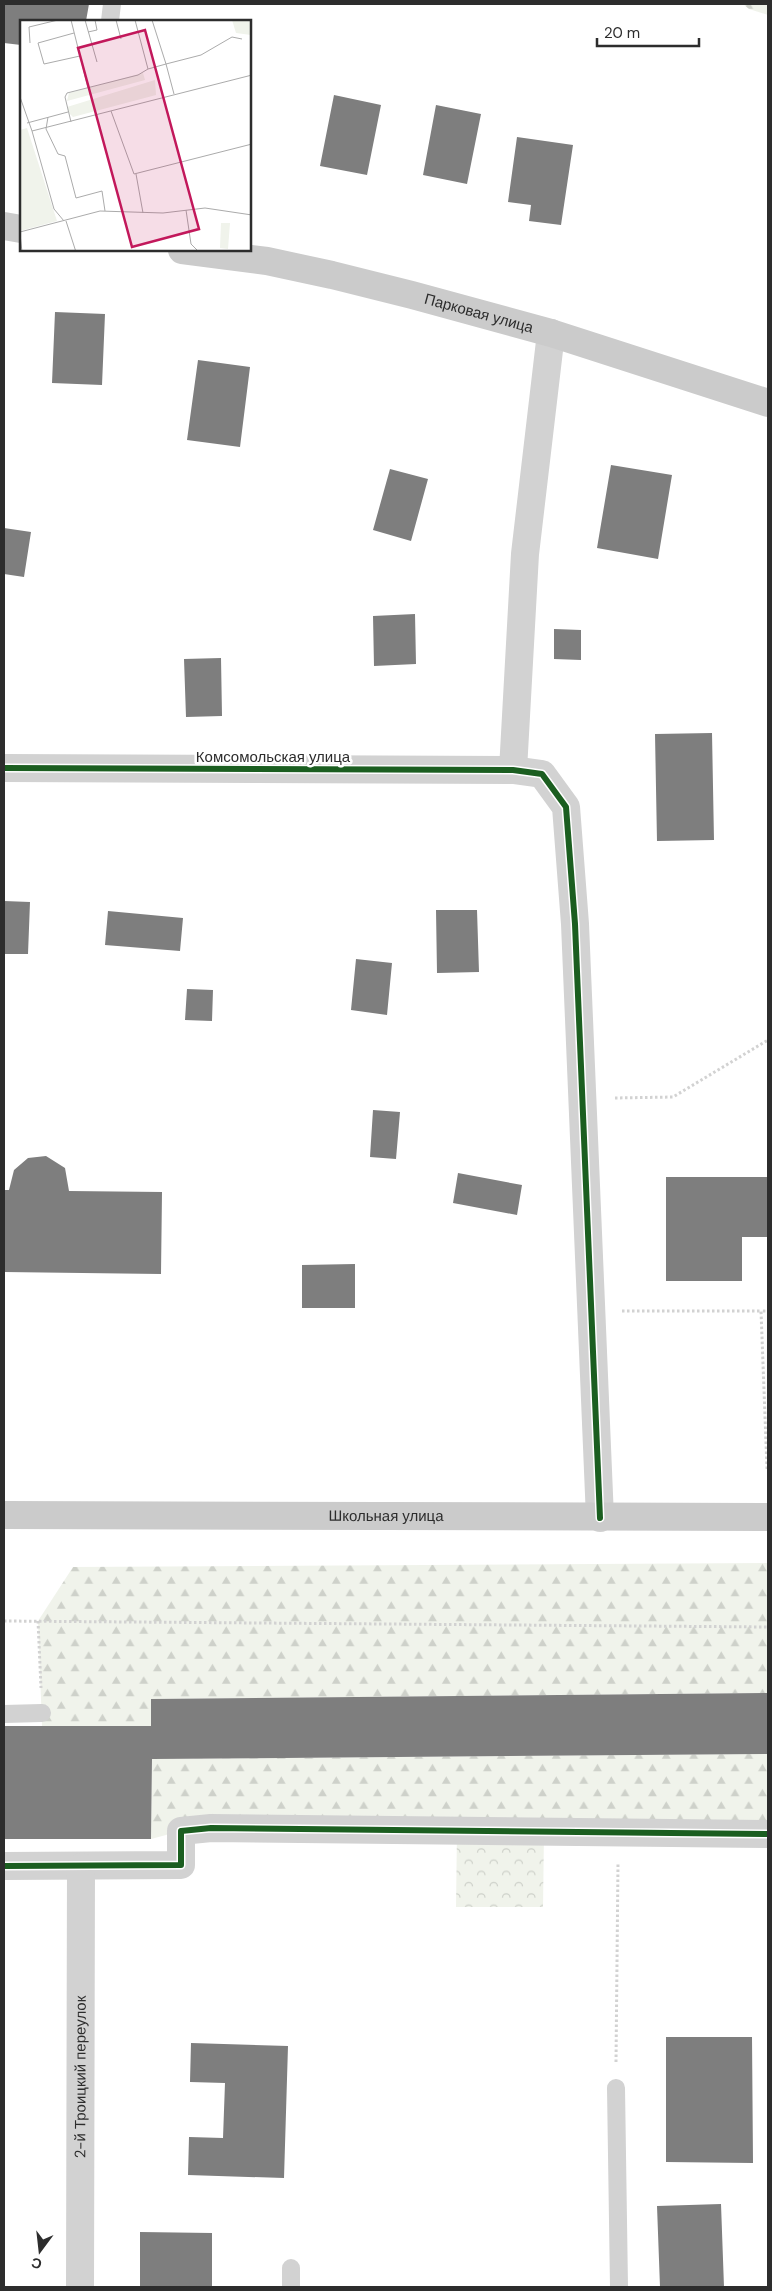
<svg xmlns="http://www.w3.org/2000/svg" width="772" height="2291" font-family="'DM Sans',sans-serif">
<style>
.forest{fill:url(#forest-firs)}
.park{fill:url(#park-crowns)}
.building{fill:#7e7e7e}
.lines{fill:none;stroke-linecap:round;stroke-linejoin:round}
.path{stroke:#d2d2d2;stroke-width:3;stroke-dasharray:2.5 2.5;stroke-linecap:butt}
.lane{stroke:#d2d2d2;stroke-width:18}
.street{stroke:#d2d2d2;stroke-width:28}
.secondary{stroke:#cbcbcb;stroke-width:28}
.cycleway-casing{stroke:#fff;stroke-width:9}
.cycleway{stroke:#1b5e20;stroke-width:6}
.labels{text-anchor:middle;dominant-baseline:central;stroke-width:5;stroke-linejoin:round;paint-order:stroke}
.street-label{font-size:15px;fill:#2d2d2d;stroke:#fff}
.inset-road{fill:none;stroke:#ababab;stroke-width:1}
.view{fill:#c2185b;fill-opacity:0.15;stroke:#c2185b;stroke-width:2.5}
.inset-edge{fill:none;stroke:#2d2d2d;stroke-width:2.5}
</style>
<defs>
<pattern id="forest-firs" width="22" height="20" patternUnits="userSpaceOnUse" patternTransform="scale(1.25)"><rect width="22" height="20" fill="#f0f3eb"/><path d="M5 1l3.5 6h-7zM16 11l3.5 6h-7z" fill="#ced1ca"/></pattern>
<pattern id="park-crowns" width="20" height="18" patternUnits="userSpaceOnUse" patternTransform="scale(1.25)"><rect width="20" height="18" fill="#f0f3eb"/><path d="M2 6a3 3 0 1 1 6 0M12 15a3 3 0 1 1 6 0" fill="none" stroke="#ced1ca"/></pattern>
</defs>
<rect width="100%" height="100%" fill="#fff"/>
<path class="forest" d="M743,4H768V15L749,9Z
M768,1563V1693L151,1699V1726H42L38,1621L73,1567Z
M768,1754V1834L181,1831L151,1839L152,1759Z"/>
<path class="park" d="M457,1831L544,1832L543,1907H456Z"/>
<path class="building" d="M4,4H89L86,21H21V45L4,43Z
M334,95L381,105L367,175L320,166Z
M436,105L481,114L467,184L423,175Z
M517,137L573,145L561,225L529,221L531,205L508,202Z
M55,312L105,314L102,385L52,383Z
M198,360L250,367L240,447L187,440Z
M611,465L672,475L658,559L597,548Z
M390,469L428,479L411,541L373,530Z
M4,528L31,532L24,577L4,574Z
M415,614L416,664L374,666L373,616Z
M554,629L581,630V660L554,659Z
M221,658L222,716L186,717L184,659Z
M712,733L714,840L657,841L655,734Z
M4,901L30,902L28,954H4Z
M436,910H477L479,972L437,973Z
M108,911L183,918L180,951L105,945Z
M356,959L392,963L387,1015L351,1010Z
M187,989L213,990L212,1021L185,1020Z
M373,1110L400,1112L396,1159L370,1157Z
M46,1156L65,1168L69,1191L162,1192L161,1274L4,1272V1190H9L14,1170L28,1158Z
M458,1173L522,1185L517,1215L453,1203Z
M666,1177H768V1237H742V1281H666Z
M355,1264V1308H302V1265Z
M768,1693V1754L152,1759L151,1839H4V1726H151V1699Z
M666,2037H752L753,2163L666,2162Z
M191,2043L288,2046L284,2178L188,2175L189,2137L223,2138L225,2083L190,2082Z
M721,2204L724,2287H660L657,2206Z
M140,2232L212,2233V2287H140Z"/>
<g class="lines">
<path class="path" d="M615,1098L673,1097L768,1040
M622,1311H761
M767,1469L761,1311H768
M4,1621L768,1627
M38,1621L41,1688
M616,2062L618,1863"/>
<path class="lane" d="M110,21L112,4
M4,1714L42,1713
M616,2088L619,2287
M291,2287V2268"/>
<g class="street">
<path d="M4,768L513,770L542,774L566,807L575,924L600,1518"/>
<path d="M513,770L525,554L551,333"/>
<path d="M4,1866L181,1865V1831L211,1828L768,1834"/>
<path id="s1" d="M80,2287L81,1867"/>
</g>
<g class="secondary">
<path d="M4,226L21,229"/>
<path id="s2" d="M182,250L267,261L332,275L412,295L551,333L768,403"/>
<path id="s3" d="M4,1515L768,1517"/>
</g>
<g class="cycleway-casing">
<path id="cycleway" d="M4,768L513,770L542,774L566,807L575,924L600,1518
M4,1866L181,1865V1831L211,1828L768,1834"/>
</g>
<use href="#cycleway" class="cycleway"/>
</g>
<g class="labels">
<g class="street-label">
<text stroke="none"><textPath href="#s2" startOffset="304">Парковая улица</textPath></text>
<text x="273" y="757">Комсомольская улица</text>
<text stroke="none"><textPath href="#s3" startOffset="382">Школьная улица</textPath></text>
<text stroke="none"><textPath href="#s1" startOffset="210">2-й Троицкий переулок</textPath></text>
</g>
</g>
<g transform="translate(20 20)">
<rect width="231" height="231" fill="#fff"/>
<path d="M201,203H210L208,229L200,228Z" fill="#f0f3eb"/>
<path d="M123,53L125,60L47,81L49,73ZM135,60L136,75L53,97L48,92L47,87Z" fill="#f0f3eb"/>
<path d="M212,0H231V15L216,13Z" fill="#f0f3eb"/>
<path d="M7,108L37,201L0,211V110Z" fill="#f0f3eb"/>
<path class="inset-road" d="M51,0L68,68M65,0L77,42M96,0L101,19M115,0L128,49M132,0L146,44L181,35L212,17L222,19M68,12L77,10L75,0M54,13L18,23L24,44L60,36M10,23L9,7L38,0M0,77L12,111L232,55M91,91L114,154L232,124M28,97L26,109L38,134L45,136L56,178L82,171L85,191M51,102L45,77L47,73L118,55L128,49L146,44L154,74M7,103L48,92M12,111L34,189L44,201M116,154L123,193M166,190L171,224L179,232M46,201L56,232M0,212L80,191L143,193L185,188L232,195M0,214L2,232"/>
<path class="view" d="M125,10L179,209L112,227L58,28Z"/>
<rect width="231" height="231" class="inset-edge"/>
</g>
<rect width="772" height="2291" fill="none" stroke="#2d2d2d" stroke-width="10"/>
<g transform="translate(40 2251) rotate(195)" stroke="#ffffff" stroke-width="4" paint-order="stroke">
<path d="M0-4L9 19L0 12L-9 19Z" fill="#2d2d2d"/>
<text y="-8" font-size="14" font-weight="bold" text-anchor="middle" fill="#2d2d2d">С</text>
</g>
<path d="M597 38v8h102v-8" fill="none" stroke="#2d2d2d" stroke-width="2.5"/>
<text x="604" y="38" font-size="15" fill="#2d2d2d" stroke="#ffffff" stroke-width="4" paint-order="stroke">20 m</text>
</svg>
